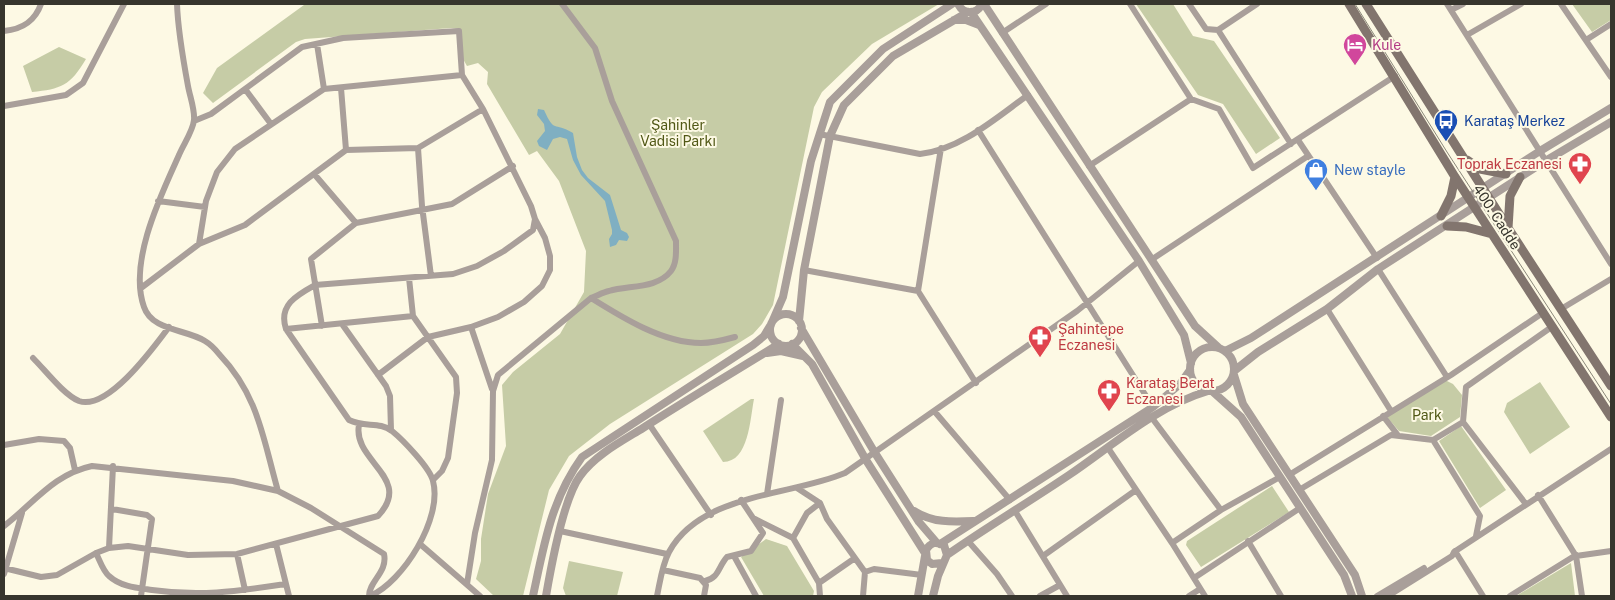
<svg xmlns="http://www.w3.org/2000/svg" width="1615" height="600" font-family="'Public Sans',sans-serif">
<style>
.green{fill:#c6cca6}
.water{fill:#7fafc2}
.lines{fill:none;stroke-linecap:round;stroke-linejoin:round}
.minor{stroke:#a99f9a;stroke-width:6}
.tertiary{stroke:#a99f9a;stroke-width:8}
.secondary{stroke:#82756e;stroke-width:9}
.tram{stroke:#8a8779;stroke-width:1}
.labels{text-anchor:middle;dominant-baseline:central;stroke-width:4;stroke-linejoin:round;paint-order:stroke}
.hotel-label{font-size:14px;fill:#b23c85;stroke:#fdf9e4;text-anchor:start}
.transit-label{font-size:14px;fill:#164399;stroke:#fdf9e4;text-anchor:start}
.park-label{font-size:14px;fill:#515816;stroke:#fdf9e4}
.health-label{font-size:14px;fill:#be3a42;stroke:#fdf9e4;text-anchor:start}
.shop-label{font-size:14px;fill:#366cbe;stroke:#fdf9e4;text-anchor:start}
.street-label{font-size:14px;fill:#37352d;stroke:#fdf9e4}
</style>
<rect width="100%" height="100%" fill="#fdf9e4"/>
<path class="green" d="M312,4H939L872,44L822,92L814,107L773,305L762,324L753,334L610,424L569,456L549,490L523,596H494L476,579L481,561V539L488,494L506,446L502,385L513,372L560,334L584,292L586,251L559,181L537,151L529,155L487,84L488,72L478,63L467,66L463,59L459,29L451,28L305,39L296,42L213,103L203,93L217,68L304,5Z
M1136,4H1173L1193,36L1214,41L1280,138L1256,154L1223,104L1198,95Z
M1572,4H1611V20L1592,32Z
M59,47L86,59C70,86 61,89 32,92L23,66Z
M1445,380L1453,384L1462,395L1460,417L1431,436L1399,431L1387,417Z
M1540,382L1570,427L1530,454L1504,412L1507,403Z
M751,399H754C750,419 749,462 723,462L703,431Z
M1461,426L1506,490L1480,508L1439,441Z
M1272,486L1289,512L1201,567L1186,545L1187,541Z
M766,539L787,546L814,591L813,596H764L741,557Z
M569,561L623,572L617,596H566L563,588Z
M1571,563L1575,596H1516Z"/>
<path class="water" d="M538,109L544,110C555,134 553,121 573,133L577,157L582,170L588,178L610,195L621,230L627,233L629,237L627,241L619,240L616,245L610,247L609,239L612,234V230L605,201L581,175L573,160L567,139L560,137L553,139L547,150L539,146L537,141L545,131L544,124L537,115Z"/>
<g class="lines">
<path class="minor" d="M177,4C178,32 183,59 188,86C190,97 195,110 194,120C193,131 183,145 179,155C161,195 128,262 144,307C152,331 186,329 205,341C210,344 215,349 219,354C259,396 263,439 278,491
M1130,4L1191,99L1219,109L1253,168L1395,76
M1189,4L1206,29L1218,30
M1257,4L1218,30L1291,144
M1447,4L1611,264
M1561,4L1611,77
M1451,10L1463,4
M4,31C23,29 35,21 41,4
M1002,33L1046,4
M1467,35L1521,4
M1586,40L1611,24
M317,44L324,89
M341,88L346,150
M245,89L271,124
M4,106L66,95L83,83L124,4
M194,121L211,114L302,47L343,38L459,31L462,75
M978,130L1153,407
M819,134L920,154C960,150 996,118 1028,95
M1298,140L1377,258
M418,148L422,206L431,276
M941,148L918,291L976,383
M1089,166L1191,99
M315,175L356,223
M158,201L205,207
M199,244L206,201L217,172L235,149L324,89L462,75L483,109L531,206L535,219L533,230L504,251L477,266L453,274L315,285C297,295 278,305 286,329L349,420C365,428 379,421 392,431C403,440 430,468 433,481C443,518 403,582 370,596
M1151,260L1308,156
M1378,269L1447,377
M804,270L918,291
M409,278L413,316L456,377L457,393L448,458L442,471L433,480
M141,288L199,244L245,225L346,150L418,148L483,109
M591,298C623,318 663,343 701,343C713,343 724,340 735,337
M1327,309L1391,411
M1561,309L1611,279
M342,324L386,386L390,396L391,430
M322,326L311,259L356,223L452,204L513,166
M471,327L492,389
M286,329L413,316
M33,358C45,370 64,395 79,401C108,411 154,347 169,327
M378,375L428,337L471,327L498,317L524,302L542,286L550,270V256L545,238L535,219
M935,412L1010,500
M1383,416L1397,434
M1152,418L1221,510
M649,424L711,515
M1433,440L1480,516L1476,536
M4,445L39,439L64,441L70,448L75,470
M1108,448L1172,543L1221,510L1280,477
M1289,475L1451,375L1544,312
M797,488L820,503L827,519L865,572L863,596
M1299,490L1391,435L1433,440L1463,422
M767,494L781,400
M1538,495L1576,556
M1525,503L1463,422L1466,387L1553,326
M112,509L147,515L152,519L141,596
M1015,511L1067,596
M753,518L793,538
M4,526C34,503 54,474 92,466L233,481L278,491L311,508L384,554C388,572 369,581 369,596
M560,531L667,554
M968,541L997,574L1012,596
M1248,541L1281,596
M1172,543L1205,596
M276,544L289,596
M420,544L480,596
M109,548L113,466
M1455,551L1483,596
M96,553C100,561 103,571 109,576C121,587 138,588 152,590C201,597 238,591 286,584
M237,554L245,590
M734,556L756,596
M1043,556L1136,490
M4,568L41,577L57,575L96,553L109,548L128,546L188,555L237,554L378,516C414,478 352,461 359,425
M663,570L700,578L706,585L704,596
M865,572L874,569L922,575
M4,574L22,513
M1194,578L1300,508
M705,581C719,578 718,567 727,557L751,551L763,533L741,500
M819,583L855,558
M467,584L475,533L492,460L493,391L498,375L591,298C597,296 603,292 609,291C629,285 657,289 671,271C677,263 676,251 676,241L612,101L595,48L562,4
M657,596C660,582 662,565 669,552C701,493 791,496 845,473L1077,311L1139,261
M820,596L819,583L793,538L807,513L820,503
M1040,596L1060,585
M1189,596L1200,589
M1377,596L1424,568
M1388,596L1452,556L1454,552L1611,449
M1510,596L1576,555
M1582,596L1576,556L1611,551"/>
<path class="tertiary" d="M958,4C964,15 976,15 982,4
M984,4L1195,326L1219,348
M971,12L1139,261L1184,335L1191,363
M954,20H966L979,25
M770 330a16 16 0 1 1 32 0a16 16 0 1 1-32 0Z
M773,320L783,297L811,161L830,102L883,49L952,4
M799,321L804,270L830,136L844,105L893,56L968,12
M801,328L875,453L919,522L937,543
M792,344L812,364L866,460L925,553
M1190 369a22 22 0 1 1 44 0a22 22 0 1 1-44 0Z
M1225,351L1251,338L1540,151L1611,108
M767,353L781,351L803,356
M1234,371L1258,352L1327,309L1378,269L1547,160L1611,122
M1234,375L1243,404L1355,575L1362,596
M1212,391L1241,417L1344,575L1352,596
M914,511C933,523 952,522 974,521
M940,544L1153,407L1180,384L1190,370
M947,555C987,527 1029,502 1069,475C1113,445 1157,406 1208,391
M533,596C544,545 551,500 582,457L753,345L764,336L770,326
M546,596C551,567 563,499 580,476C595,455 622,441 643,428C688,399 734,372 779,344
M918,596L925,556
M933,596L938,576L947,555L944,545C937,541 930,543 926,550L927,560L932,564L942,563"/>
<path class="secondary" d="M1349,4L1455,177L1611,417
M1366,4L1508,228L1611,386
M1467,160L1480,169L1506,174
M1441,216L1451,196L1455,177
M1447,226L1466,227L1492,234
M1508,228L1510,196L1520,177"/>
<path class="tram" d="M1355,4L1447,152L1611,404"/>
</g>
<defs>
<g id="hotel-pin" transform="scale(1.25)"><path d="M0 17L-7.5 6A9.5 9.5 0 1 1 7.5 6Z" fill="#d1479c" stroke="#fdf9e4"/><path d="M-6-4.5h1.5V1H6V5H4.5V3h-9V5H-6ZM-4 0a1.8 1.8 0 1 1 3.6 0ZM.5 0V-2.5h3Q6-2.5 6 0Z" fill="#fff"/></g>
<g id="bus-pin" transform="scale(1.25)"><path d="M0 17L-7.5 6A9.5 9.5 0 1 1 7.5 6Z" fill="#1a4fb4" stroke="#fdf9e4"/><path d="M-5-6H5V4H4V6H2V4H-2V6H-4V4H-5ZM-3.5-4V0h7V-4ZM-3.5 1.2v1.5H-2V1.2ZM2 1.2v1.5H3.5V1.2Z" fill="#fff"/></g>
<g id="pharmacy-pin" transform="scale(1.25)"><path d="M0 17L-7.5 6A9.5 9.5 0 1 1 7.5 6Z" fill="#e0444e" stroke="#fdf9e4"/><path d="M-2-6h4v4h4v4h-4v4h-4v-4h-4v-4h4Z" fill="#fff"/></g>
<g id="shop-pin" transform="scale(1.25)"><path d="M0 17L-7.5 6A9.5 9.5 0 1 1 7.5 6Z" fill="#3f7fe0" stroke="#fdf9e4"/><path d="M-5-2.5h2.3a2.7 3.5 0 0 1 5.4 0H5L5.5 6h-11ZM-1.5-2.5h3a1.5 2.3 0 0 0-3 0Z" fill="#fff"/></g>
</defs>
<g fill-rule="evenodd">
<use href="#hotel-pin" x="1355" y="45"/>
<use href="#bus-pin" x="1446" y="121"/>
<use href="#pharmacy-pin" x="1580" y="164"/>
<use href="#shop-pin" x="1316" y="170"/>
<use href="#pharmacy-pin" x="1040" y="337"/>
<use href="#pharmacy-pin" x="1109" y="391"/>
</g>
<g class="labels">
<g class="hotel-label">
<text x="1372" y="45">Kule</text>
</g>
<g class="transit-label">
<text x="1464" y="121">Karataş Merkez</text>
</g>
<g class="park-label">
<text x="678" y="125">Şahinler<tspan x="678" dy="16">Vadisi Parkı</tspan></text>
<text x="1427" y="415">Park</text>
</g>
<g class="health-label">
<text x="1562" y="164" text-anchor="end">Toprak Eczanesi</text>
<text x="1058" y="329">Şahintepe<tspan x="1058" dy="16">Eczanesi</tspan></text>
<text x="1126" y="383">Karataş Berat<tspan x="1126" dy="16">Eczanesi</tspan></text>
</g>
<g class="shop-label">
<text x="1334" y="170">New stayle</text>
</g>
<g class="street-label">
<text transform="translate(1497 217) rotate(57)">400. Cadde</text>
</g>
</g>
<rect width="1615" height="600" fill="none" stroke="#37352d" stroke-width="10"/>
</svg>
